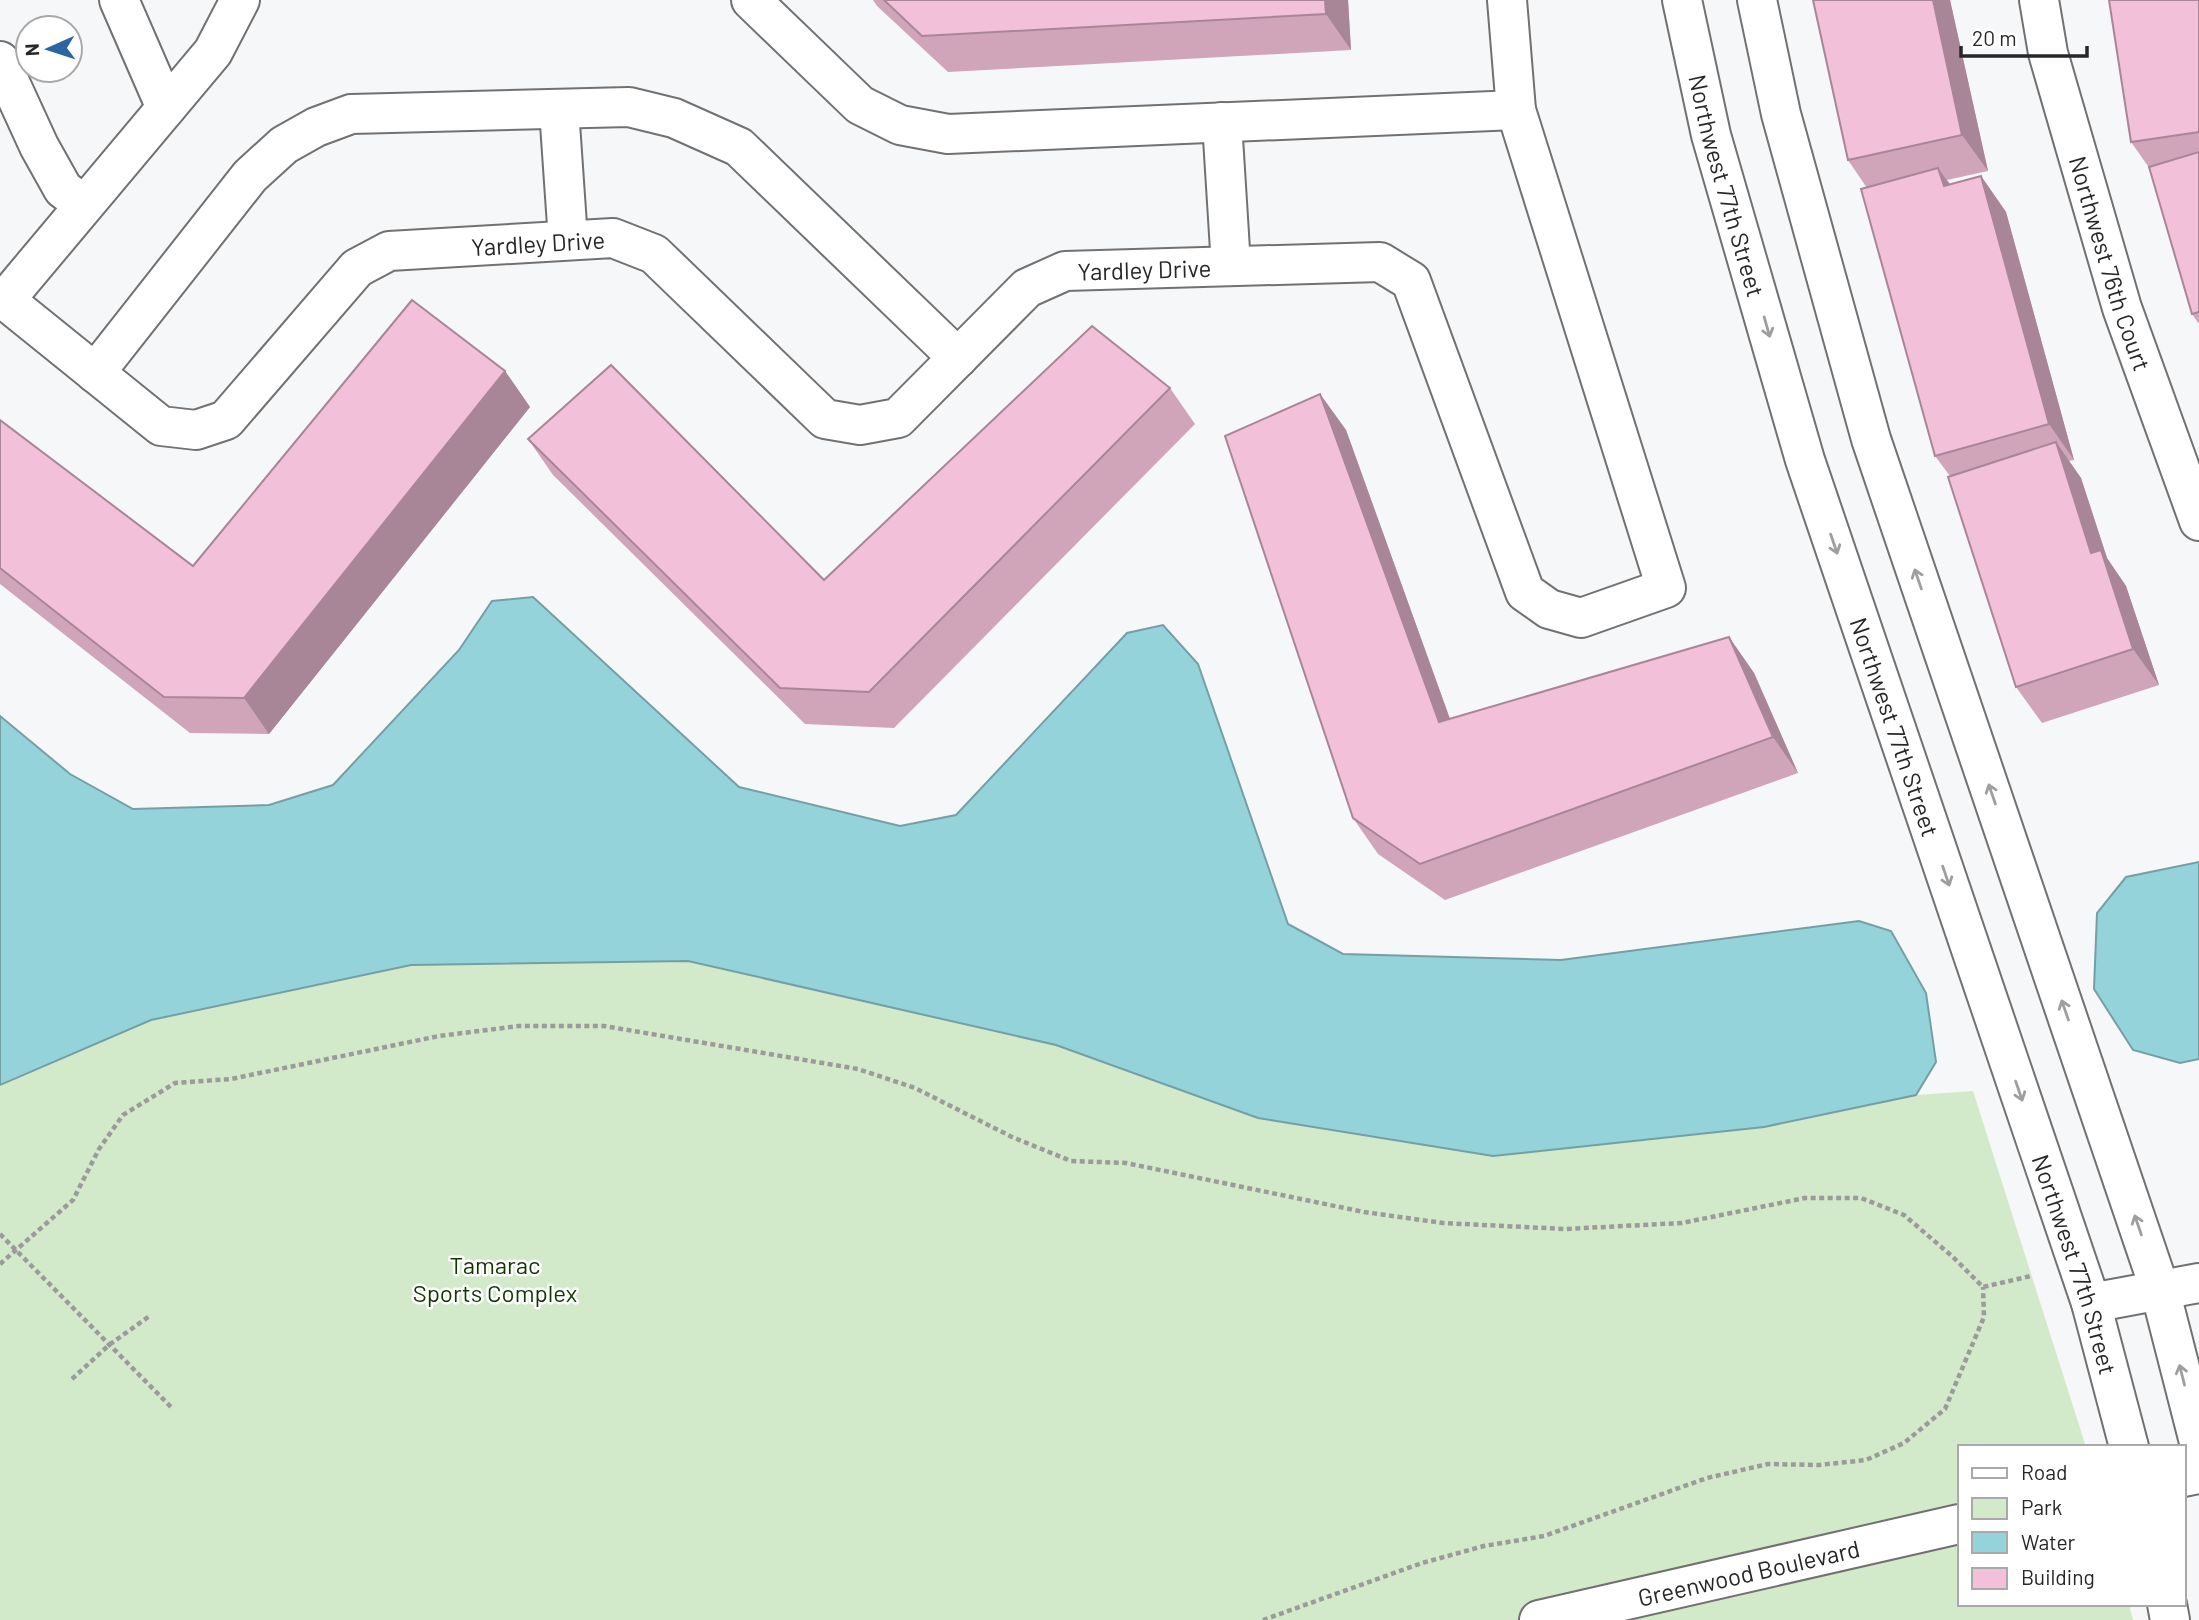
<svg xmlns="http://www.w3.org/2000/svg" width="2199" height="1620" font-family="Barlow,sans-serif">
<style>
.green{fill:#d2e9ca}
.water{fill:#95d3db;stroke:#749fa5;stroke-width:2}
.lines{fill:none;stroke-linecap:round;stroke-linejoin:round}
.minor-casing{stroke:#717172;stroke-width:42}
.path{stroke:#9b9b9c;stroke-width:4.5;stroke-dasharray:5 3.5;stroke-linecap:butt}
.minor{stroke:#fff;stroke-width:38}
.wall{fill:#d0a5ba}
.shaded-wall{fill:#a98697}
.building{fill:#f2c0d8;stroke:#a98697;stroke-width:2}
.oneway{stroke:#9e9e9e}
.labels{text-anchor:middle;dominant-baseline:central;stroke-width:5;stroke-linejoin:round;paint-order:stroke}
.street-label{font-size:24px;fill:#272727;stroke:#fff}
.park-label{font-size:24px;fill:#113700;stroke:#fff}
</style>
<rect width="100%" height="100%" fill="#f6f7f8"/>
<path class="green" d="M476,934L1916,1095L1973,1091L2086,1447H1959V1604H2129L2133,1620H0V1073L116,1003Z"/>
<path class="water" d="M533,597L739,787L900,826L956,815L1127,633L1163,625L1198,664L1288,924L1343,954L1561,960L1859,921L1891,931L1926,993L1936,1062L1916,1095L1764,1127L1493,1156L1258,1118L1056,1045L688,961L411,965L151,1020L0,1085V716L70,774L133,809L269,805L333,785L459,650L492,601Z
M2199,862V1059L2180,1063L2133,1050L2094,989L2097,913L2126,877Z"/>
<g class="lines">
<g class="minor-casing">
<g id="minor">
<path d="M119,0L166,108"/>
<path d="M751,0L860,105L900,125L948,134L1516,110"/>
<path id="s1" d="M1682,0L1711,135L1805,460L2091,1303L2129,1447"/>
<path d="M1757,0L1781,114L1871,439L2160,1290L2199,1442"/>
<path id="s2" d="M2039,0L2048,53L2122,308L2199,521"/>
<path d="M0,61L39,146L63,189L84,205"/>
<path d="M559,109L568,240"/>
<path d="M1222,122L1231,266"/>
<path id="s3" d="M0,296L161,426L196,430L226,420L357,268L389,251L613,238L654,254L825,419L860,425L898,418L1027,288L1065,271L1380,262L1411,281L1525,592L1549,609L1581,618L1666,588L1516,110L1507,0"/>
<path d="M5,300L213,52L240,0"/>
<path d="M95,373L250,176L284,145L316,127L351,114L629,107L674,118L739,147L958,358"/>
<path d="M2091,1303L2199,1283"/>
<path d="M2183,1477L2199,1474"/>
<path d="M2167,1604L2170,1620"/>
<path id="s4" d="M1539,1620L1959,1524"/>
</g>
</g>
<path class="path" d="M0,1234L171,1407
M0,1264L73,1200L99,1149L123,1115L175,1083L231,1079L439,1036L519,1026H604L858,1069L915,1088L1012,1137L1071,1161L1126,1163L1364,1212L1443,1223L1565,1229L1682,1223L1805,1198H1861L1904,1215L1953,1257L1983,1287L2031,1276
M72,1379L109,1345L151,1315
M1263,1620L1422,1563L1484,1546L1544,1536L1707,1478L1768,1464L1819,1465L1866,1460L1904,1443L1945,1409L1984,1317L1983,1287"/>
<use href="#minor" class="minor"/>
</g>
<path class="wall" d="M873,0H1348L1351,50L948,72L877,6Z
M1813,0H1950L1988,171L1947,180L1950,184L1981,176L2006,212L2074,460L2069,461L2081,478L2107,558L2126,586L2159,685L2042,723L2016,687L1950,476L1935,456L1867,188L1848,160Z
M2199,0V324L2192,314L2150,169L2131,142Z
M505,371L530,407L269,734L190,733L0,584V420L193,566Z
M1170,388L1195,424L894,728L805,724L553,475L528,439L824,580Z
M1320,394L1346,430L1450,719L1729,637L1754,673L1798,773L1445,900L1378,854L1353,818Z"/>
<path class="shaded-wall" d="M1325,0H1348L1351,50L1326,14Z
M1933,0H1950L1988,171L1962,135Z
M1938,168L1964,204L1944,186Z
M1981,176L2006,212L2074,460L2049,424Z
M505,371L530,407L269,734L244,698Z
M1320,394L1346,430L1464,758L1439,722Z
M2056,442L2081,478L2107,558L2126,586L2159,685L2133,649L2091,553Z
M1729,637L1754,673L1798,773L1773,737Z"/>
<path class="building" d="M884,0H1325L1326,14L922,36Z
M1813,0H1933L1962,135L1848,160Z
M2109,0H2199V132L2131,142Z
M2199,152V312L2192,314L2149,167Z
M1938,168L1944,186L1981,176L2049,424L1935,456L1861,189Z
M412,300L505,371L244,698L164,697L0,568V420L193,566Z
M1092,326L1170,388L869,692L780,688L528,439L611,365L824,580Z
M1320,394L1439,722L1729,637L1773,737L1420,864L1353,818L1225,436Z
M2056,442L2091,553L2101,550L2133,649L2016,687L1948,477Z"/>
<defs><path id="oneway-shaft" d="M-6 0H5M1.5-3L5.5 0L1.5 3" fill="none" stroke-width="1.6" stroke-linecap="round" stroke-linejoin="round" transform="scale(1.75)"/></defs>
<g class="oneway">
<use href="#oneway-shaft" transform="translate(1767 327) rotate(74)"/>
<use href="#oneway-shaft" transform="translate(1834 544) rotate(71)"/>
<use href="#oneway-shaft" transform="translate(1918 579) rotate(-109)"/>
<use href="#oneway-shaft" transform="translate(1992 794) rotate(-109)"/>
<use href="#oneway-shaft" transform="translate(1946 876) rotate(71)"/>
<use href="#oneway-shaft" transform="translate(2065 1010) rotate(-109)"/>
<use href="#oneway-shaft" transform="translate(2019 1091) rotate(71)"/>
<use href="#oneway-shaft" transform="translate(2138 1225) rotate(-109)"/>
<use href="#oneway-shaft" transform="translate(2182 1375) rotate(-104)"/>
</g>
<g class="labels">
<g class="street-label">
<text stroke="none"><textPath href="#s1" startOffset="191">Northwest 77th Street</textPath></text>
<text stroke="none"><textPath href="#s3" startOffset="660">Yardley Drive</textPath></text>
<text stroke="none"><textPath href="#s2" startOffset="273">Northwest 76th Court</textPath></text>
<text stroke="none"><textPath href="#s3" startOffset="1395">Yardley Drive</textPath></text>
<text stroke="none"><textPath href="#s1" startOffset="758">Northwest 77th Street</textPath></text>
<text stroke="none"><textPath href="#s1" startOffset="1325">Northwest 77th Street</textPath></text>
<text stroke="none"><textPath href="#s4" startOffset="215">Greenwood Boulevard</textPath></text>
</g>
<g class="park-label">
<text x="495" y="1264">Tamarac<tspan x="495" dy="28">Sports Complex</tspan></text>
</g>
</g>
<rect x="1958" y="1445" width="228" height="161" fill="#ffffff" stroke="#a9a9a9" stroke-width="2"/>
<rect x="1972" y="1468" width="35" height="10" fill="#ffffff" stroke="#a9a9a9" stroke-width="2"/>
<text x="2021" y="1480" font-size="21" fill="#272727">Road</text>
<rect x="1972" y="1498" width="35" height="21" fill="#d2e9ca" stroke="#a9a9a9" stroke-width="2"/>
<text x="2021" y="1515" font-size="21" fill="#272727">Park</text>
<rect x="1972" y="1532" width="35" height="21" fill="#95d3db" stroke="#a9a9a9" stroke-width="2"/>
<text x="2021" y="1550" font-size="21" fill="#272727">Water</text>
<rect x="1972" y="1568" width="35" height="21" fill="#f2c0d8" stroke="#a9a9a9" stroke-width="2"/>
<text x="2021" y="1585" font-size="21" fill="#272727">Building</text>
<g transform="translate(49 49) rotate(267)"><circle r="33" fill="#ffffff" stroke="#a9a9a9" stroke-width="2"/>
<path d="M0-5L12 26L0 18L-12 26Z" fill="#2c669e"/>
<text y="-10" font-size="19" font-weight="bold" text-anchor="middle" fill="#272727">N</text>
</g>
<path d="M1961 46v10h126v-10" fill="none" stroke="#272727" stroke-width="3.5"/>
<text x="1972" y="46" font-size="21" fill="#272727" stroke="#ffffff" stroke-width="5" paint-order="stroke">20 m</text>
</svg>
